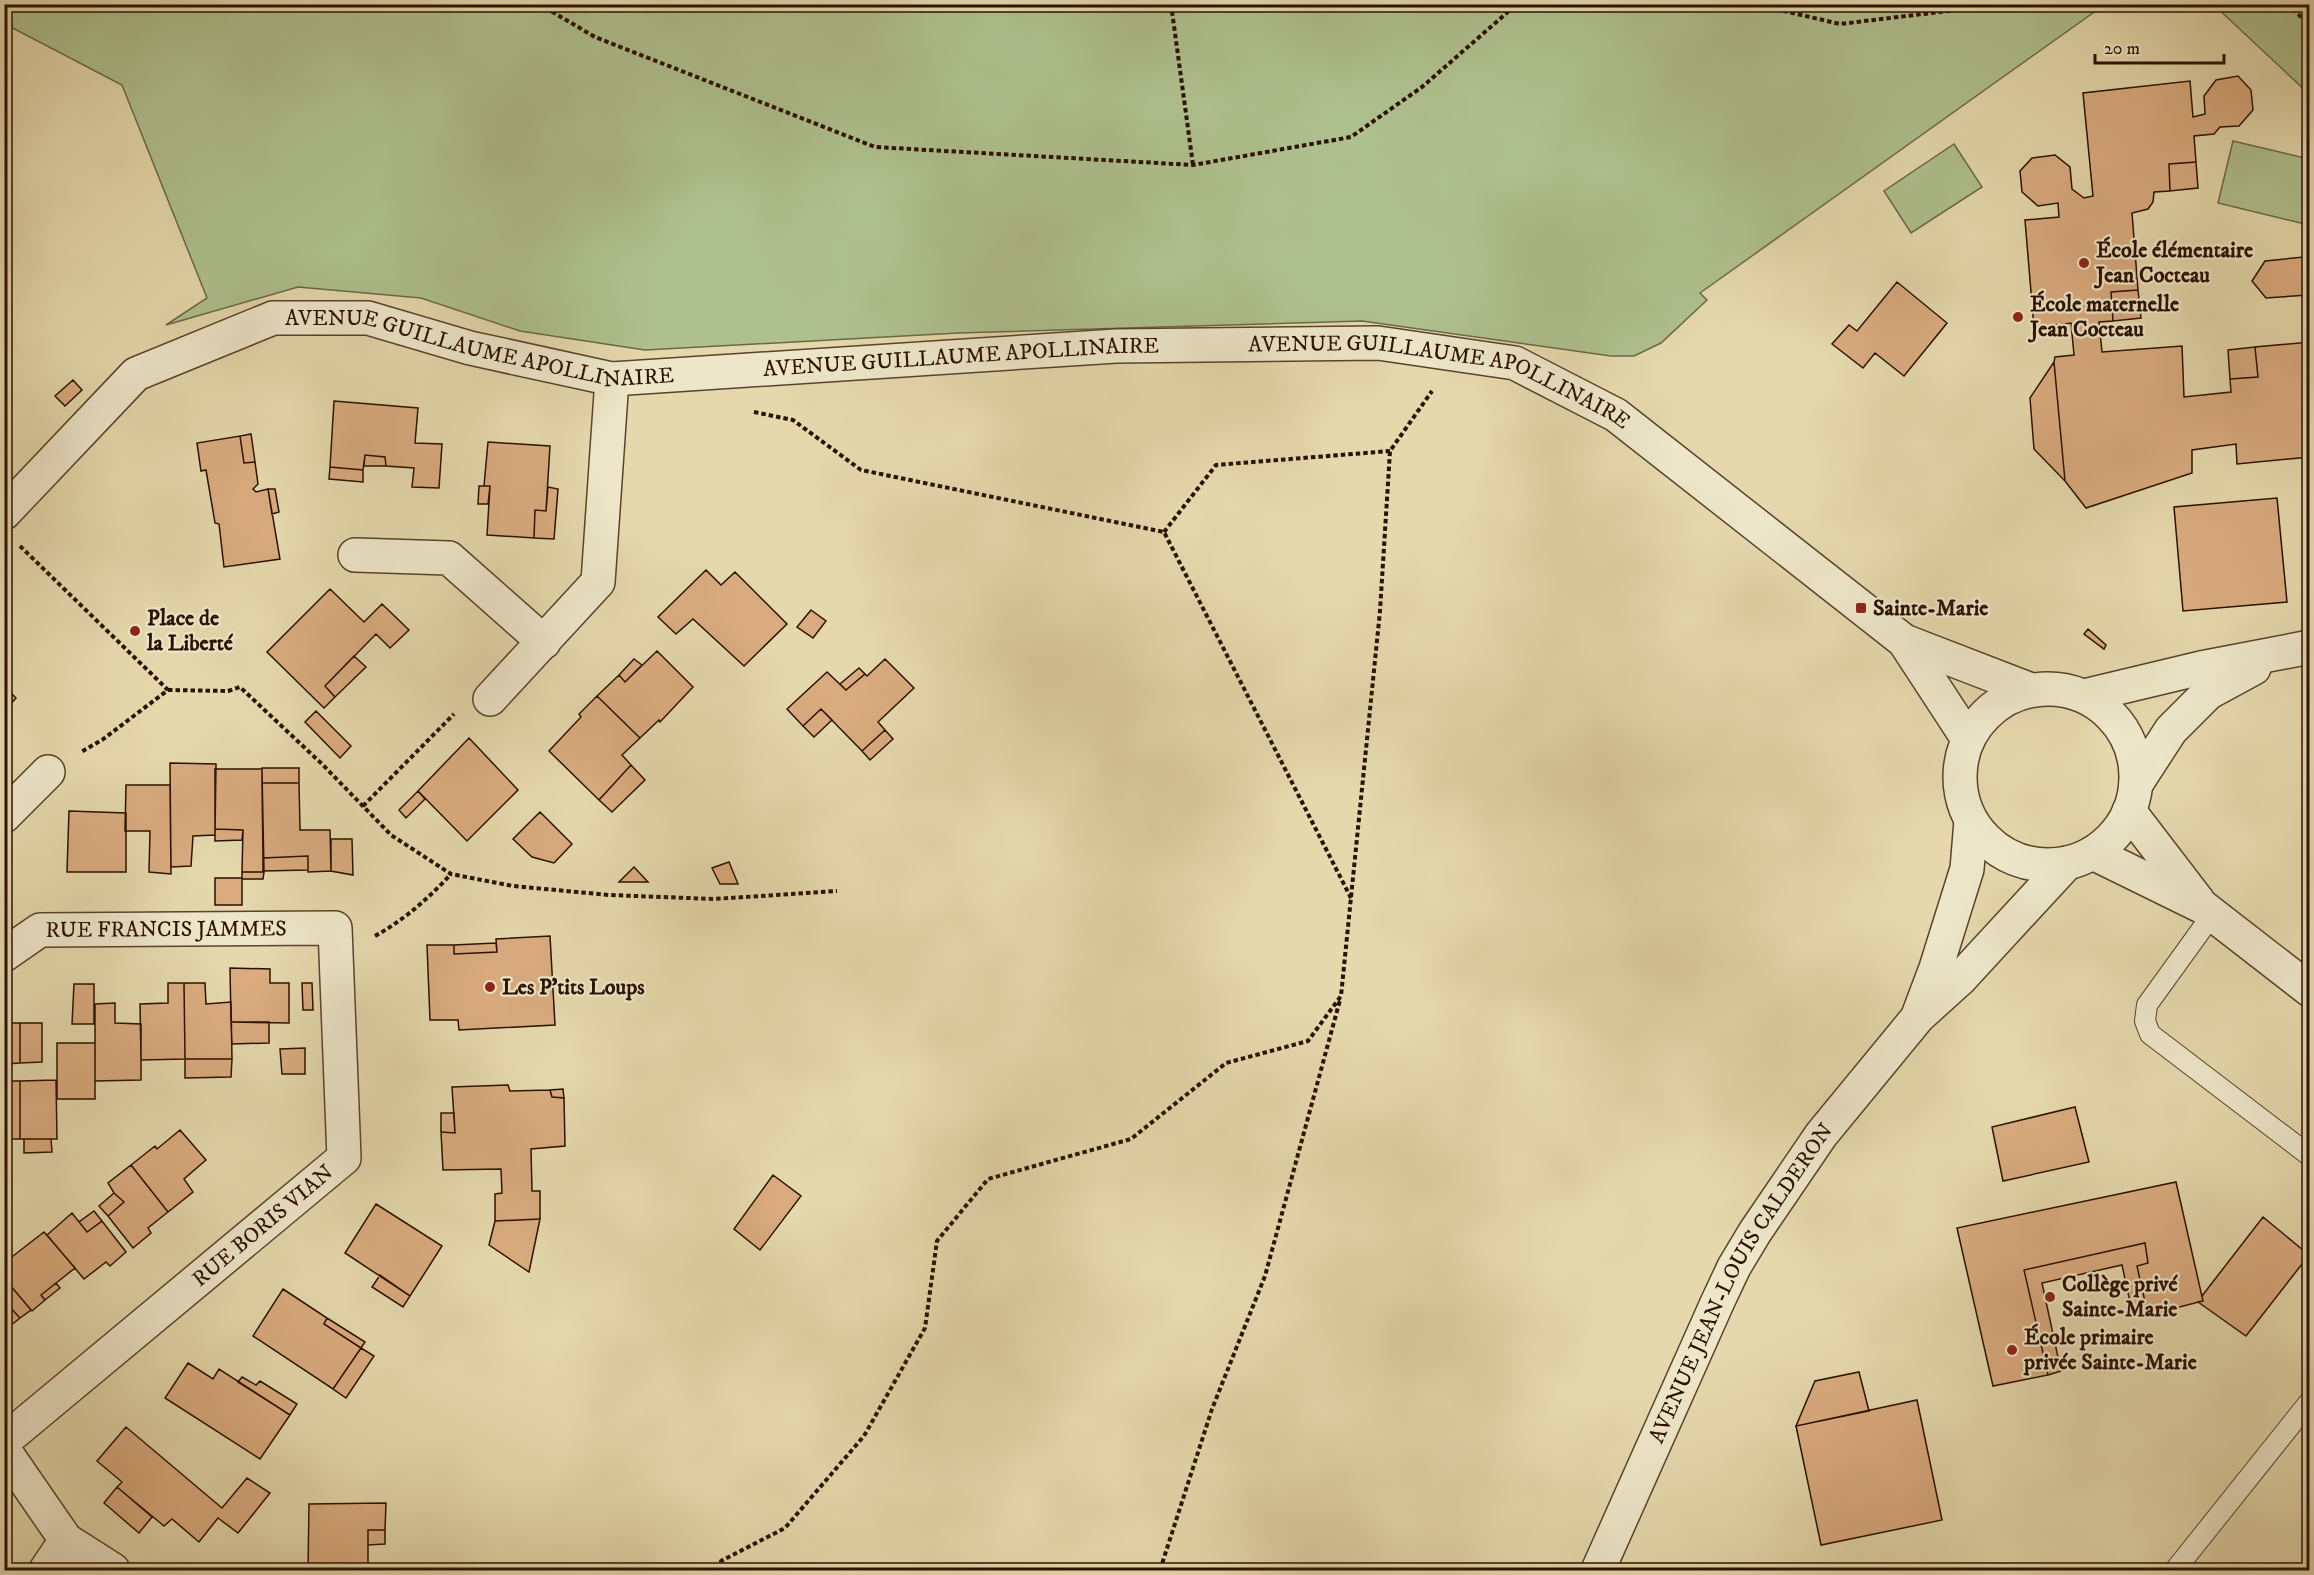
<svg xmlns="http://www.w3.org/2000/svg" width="2314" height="1575" font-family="'IM FELL DW Pica',serif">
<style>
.green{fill:#aec08e;stroke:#6c6847;stroke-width:1.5}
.building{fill:#d9ab7f;stroke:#2b1100;stroke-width:1.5}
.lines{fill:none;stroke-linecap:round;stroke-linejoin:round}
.lane-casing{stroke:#59432b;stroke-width:22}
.street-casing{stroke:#59432b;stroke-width:36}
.path{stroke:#2b1100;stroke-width:4;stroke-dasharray:4.5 3;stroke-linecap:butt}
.lane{stroke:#ede6c9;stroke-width:20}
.street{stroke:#ede6c9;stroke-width:33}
.poi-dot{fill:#8f2418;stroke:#ede6c9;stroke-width:2}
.labels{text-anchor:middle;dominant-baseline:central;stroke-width:4.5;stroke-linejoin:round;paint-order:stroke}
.poi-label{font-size:22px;font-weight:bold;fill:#2b1100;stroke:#ede6c9;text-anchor:start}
.street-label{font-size:22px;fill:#2b1100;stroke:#ede6c9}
</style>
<rect width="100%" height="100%" fill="#e4d8ac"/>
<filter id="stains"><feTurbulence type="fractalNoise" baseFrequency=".00333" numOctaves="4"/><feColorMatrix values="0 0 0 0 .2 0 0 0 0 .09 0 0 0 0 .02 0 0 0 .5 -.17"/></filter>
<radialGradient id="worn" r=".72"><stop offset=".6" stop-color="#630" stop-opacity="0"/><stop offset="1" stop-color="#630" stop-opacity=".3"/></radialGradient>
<path class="green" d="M4,5L5,4L2104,5L1700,293L1707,300L1661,343L1634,356H1611L1362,321L958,333L645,350L520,331L421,298L298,287L166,325L207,298L122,85L5,24Z
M2214,5H2309V94Z
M2233,141L2309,159V225L2218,203Z
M1954,144L1982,187L1911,233L1884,191Z"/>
<path class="building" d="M2238,76L2251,90L2253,110L2239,126L2220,127L2214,134L2194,136L2196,162L2169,164L2170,191L2154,192L2153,202L2148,209L2132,213L2138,290L2111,292L2113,321L2099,322L2102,352L2182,346L2184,397L2231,392L2230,379L2258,377L2255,347L2310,342V457L2237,464L2236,444L2192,450V473L2086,508L2065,481L2054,362L2055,357L2074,355L2071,323L2034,328L2025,220L2059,217L2058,203L2038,206L2022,192L2020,171L2032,158L2055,155L2070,167L2072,189L2084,198L2093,196L2083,93L2190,81L2193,117L2205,114L2204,96L2216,80Z
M2196,162L2198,188L2170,191L2169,164Z
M2304,257L2310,263L2308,295L2266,298L2252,281L2265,261Z
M1897,282L1947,323L1904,376L1875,353L1863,368L1832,344L1849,325L1857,331Z
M2138,290L2141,318L2113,321L2111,292Z
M2255,347L2258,377L2230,379L2228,350Z
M2054,362L2065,481L2034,449L2030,398Z
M73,380L82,390L65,406L55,396Z
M334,401L418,408L415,443L442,444L439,488L412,487L414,468L386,466L385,457L365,455L363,470L330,467Z
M251,434L255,462L244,463L240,436Z
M240,436L244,463L255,462L258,484L253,489L256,492L268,489L280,559L224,567L219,524L215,523L206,470L201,471L197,443Z
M488,442L550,446L546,511L535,510L534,538L487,535L490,486H484Z
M365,455L385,457L386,466H364Z
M330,467L363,470V482L329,479Z
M479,486H490L488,504H478Z
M548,487L558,489L554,539L534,538L535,510L546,511Z
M268,489H275L279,512L272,514Z
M2277,498L2287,602L2183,611L2174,507Z
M706,570L721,585L735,572L787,624L744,666L693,619L676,634L658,617Z
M330,589L364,622L382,604L409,630L390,648L376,634L325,686L335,697L324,708L267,652Z
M811,610L826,621L813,638L797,627Z
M2088,629L2106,645L2104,649L2084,634Z
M657,651L693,687L660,722L659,720L640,738L597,696L619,675L625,682Z
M354,656L366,667L335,697L325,686Z
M634,659L642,665L625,682L619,675Z
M885,659L914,688L878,722L885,730L862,751L821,709L803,726L787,709L827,672L846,690L865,674L867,676Z
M859,668L865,674L846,690L840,684Z
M4,686L16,698L4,711Z
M597,696L640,738L622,755L631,765L599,800L549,751L581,717L579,714Z
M821,709L832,720L814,737L803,726Z
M316,711L351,746L340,758L305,722Z
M885,730L893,739L870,760L862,751Z
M469,738L518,790L467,841L418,791Z
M170,763L216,764L215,835L193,836L191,866L171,867Z
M631,765L645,780L612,812L599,800Z
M262,768H299V783H262Z
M215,769H262L264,872H242L243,830L215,829Z
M262,783H299L300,830H330L331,871L308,872V856L263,858Z
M126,785H170L171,874L149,872L150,831H125Z
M418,791L425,799L406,818L399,810Z
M69,811L126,813V872H67Z
M540,812L572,844L554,863L532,857L513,839Z
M215,829L243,830L242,840L215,841Z
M331,839H352L353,875L331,871Z
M308,856V870L263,871V858Z
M729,862L738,884H720L712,868Z
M634,867L648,882H619Z
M242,872H264L263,879H242Z
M215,878H242V905H215Z
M550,936L555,1025L459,1030L458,1020H430L427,945H454V954L497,952L496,939Z
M496,943L497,952L454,954V945Z
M230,968L270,969V983H289V1023L231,1022Z
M168,983H184L185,1059L141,1060L140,1004L168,1003Z
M184,983H205L206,1004L231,1002L232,1059H185Z
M302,983H312L313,1010H303Z
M74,984H94V1024H72Z
M115,1003V1023L141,1024V1080L95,1081V1004Z
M231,1022H269V1043L232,1044Z
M4,1023H20V1063L4,1064Z
M20,1023H42V1062L20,1063Z
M57,1043H95V1099H57Z
M305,1048V1074H282L280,1049Z
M185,1059H232L231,1077L185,1078Z
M56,1080L57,1139H20V1081Z
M4,1081H20V1139H4Z
M508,1085L510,1091L550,1090L552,1097L564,1098L565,1146L531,1149L532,1191H540V1219L495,1221V1194L502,1193L501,1169L443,1170L441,1132L455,1133L452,1087Z
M563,1089L564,1098L552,1097L550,1090Z
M2075,1107L2089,1162L2003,1181L1992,1127Z
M441,1113H454L455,1133L441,1132Z
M180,1130L206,1160L184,1179L193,1192L168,1212L131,1165L155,1146L157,1149Z
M24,1139H51L52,1152L24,1153Z
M131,1165L168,1212L148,1228L151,1233L133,1248L108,1216L124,1202L114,1193L108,1183Z
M773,1175L801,1196L760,1250L734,1229Z
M2176,1182L2203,1301L2148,1315L2137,1266L2148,1263L2145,1243L2024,1270L2048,1375L1993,1386L1957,1228Z
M114,1193L124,1202L108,1216L99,1206Z
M376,1204L442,1246L410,1296L345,1253Z
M94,1211L102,1221L87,1232L79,1222Z
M72,1213L87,1232L102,1221L126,1252L110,1266L106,1262L84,1279L47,1235Z
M2263,1217L2309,1255L2246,1336L2198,1302L2203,1301L2202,1296Z
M540,1219L529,1272L489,1245L495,1221Z
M44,1232L75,1268L41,1295L45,1300L32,1311L4,1278V1263Z
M2145,1243L2148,1263L2137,1266L2148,1315L2133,1316L2122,1265L2042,1283L2061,1371L2048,1375L2024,1270Z
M380,1275L410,1296L403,1307L372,1287Z
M4,1278L31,1310L20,1318L4,1301Z
M56,1283L60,1288L45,1300L41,1295Z
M283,1289L327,1318L324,1324L361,1348L333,1389L253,1336Z
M4,1301L20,1318L4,1331Z
M327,1318L365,1342L361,1348L324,1324Z
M361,1348L374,1356L346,1398L333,1389Z
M188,1363L213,1379L219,1369L290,1415L260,1459L165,1398Z
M1859,1372L1869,1411L1796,1426L1815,1381Z
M242,1377L256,1385L260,1381L297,1404L290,1415L238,1382Z
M1917,1400L1942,1520L1821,1545L1796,1426Z
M126,1427L222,1508L247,1478L270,1493L238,1533L218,1518L199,1542L172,1519L164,1526L117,1487L122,1482L97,1461Z
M117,1487L152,1517L139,1533L104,1503Z
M386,1503L385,1530H368V1570H308L309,1504Z
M368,1530H385V1544L368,1545Z"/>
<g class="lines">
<g class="lane-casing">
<path id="lane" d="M2212,915L2147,1005L2145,1021L2150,1034L2310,1156
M2175,1570L2310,1401"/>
</g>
<g class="street-casing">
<g id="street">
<path id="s1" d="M4,513L136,374L273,318H368L470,348L612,379L1116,346L1378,343L1515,363L1616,415L1904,641L2031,690"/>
<path d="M355,555L449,558L544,642"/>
<path d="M1904,641L1968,739"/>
<circle cx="2048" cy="777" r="88"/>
<path d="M2084,696L2201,668L2310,647"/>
<path d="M490,699L598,582L612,379"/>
<path d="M2136,784L2171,730L2208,693L2254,668"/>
<path d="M2129,811L2198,901"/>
<path d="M4,816L48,772"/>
<path d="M2093,853L2203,907L2310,990"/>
<path id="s2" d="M4,955L40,930L335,928L344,1158L4,1441"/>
<path d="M1919,1013L1936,968L1967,869L1971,821"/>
<path d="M4,1450L66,1540L113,1570"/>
<path d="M46,1570L66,1540"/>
<path id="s3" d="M1598,1570L1718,1301L1734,1267L1755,1232L1821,1135L1918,1017L1960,979L2067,863"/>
</g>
</g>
<path class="path" d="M539,4L595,37L875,147L1193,165L1351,137L1422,87L1517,4
M1171,4L1193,165
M1754,4L1840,24L1973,8L1981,4
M2287,4L2310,25
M754,412L793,420L861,470L1164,532L1351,898
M1164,532L1216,465L1390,451
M20,546L168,690L102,740L81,752
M168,690L228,691L240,687L322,764L391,835L451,874L513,886L609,895L714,899L837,891
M363,806L454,714
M375,936C404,920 429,898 451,874
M720,1570L721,1561L785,1528L864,1436L925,1328L937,1241L988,1179L1131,1139L1226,1063L1308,1041L1341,996L1380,611L1390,451L1432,391
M1160,1570L1212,1409L1265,1276L1340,1000"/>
<use href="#lane" class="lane"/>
<use href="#street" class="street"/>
</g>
<g class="poi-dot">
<circle cx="2084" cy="263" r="6"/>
<circle cx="2018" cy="317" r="6"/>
<rect x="1855" y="602" width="12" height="12" rx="3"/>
<circle cx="135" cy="631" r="6"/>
<circle cx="490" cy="987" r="6"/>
<circle cx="2050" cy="1297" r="6"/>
<circle cx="2012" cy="1350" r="6"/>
</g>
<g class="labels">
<g class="poi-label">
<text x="2096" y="250">École élémentaire<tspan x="2096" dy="25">Jean Cocteau</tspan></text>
<text x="2030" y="304">École maternelle<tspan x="2030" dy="25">Jean Cocteau</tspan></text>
<text x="1873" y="608">Sainte-Marie</text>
<text x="147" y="618">Place de<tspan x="147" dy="25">la Liberté</tspan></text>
<text x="502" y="987">Les P'tits Loups</text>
<text x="2062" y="1284">Collège privé<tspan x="2062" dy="25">Sainte-Marie</tspan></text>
<text x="2024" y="1337">École primaire<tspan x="2024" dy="25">privée Sainte-Marie</tspan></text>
</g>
<g class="street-label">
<text stroke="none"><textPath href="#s1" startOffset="550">AVENUE GUILLAUME APOLLINAIRE</textPath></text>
<text stroke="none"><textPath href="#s1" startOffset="1036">AVENUE GUILLAUME APOLLINAIRE</textPath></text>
<text stroke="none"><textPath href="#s1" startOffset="1522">AVENUE GUILLAUME APOLLINAIRE</textPath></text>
<text stroke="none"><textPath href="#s2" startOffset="170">RUE FRANCIS JAMMES</textPath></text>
<text transform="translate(263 1226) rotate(-40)">RUE BORIS VIAN</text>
<text stroke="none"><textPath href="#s3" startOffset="321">AVENUE JEAN-LOUIS CALDERON</textPath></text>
</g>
</g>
<rect width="2314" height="1575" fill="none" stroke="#e4d8ac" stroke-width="24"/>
<rect x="6" y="6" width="2302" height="1563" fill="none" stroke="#2b1100" stroke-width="3"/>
<rect x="12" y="12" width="2290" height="1551" fill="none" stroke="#2b1100" stroke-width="1.5"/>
<path d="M2095 54v9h129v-9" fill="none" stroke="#2b1100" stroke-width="3"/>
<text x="2104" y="54" font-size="18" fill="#2b1100" stroke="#ede6c9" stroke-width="4.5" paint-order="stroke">20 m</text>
<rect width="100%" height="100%" filter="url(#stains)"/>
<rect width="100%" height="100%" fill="url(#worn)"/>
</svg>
